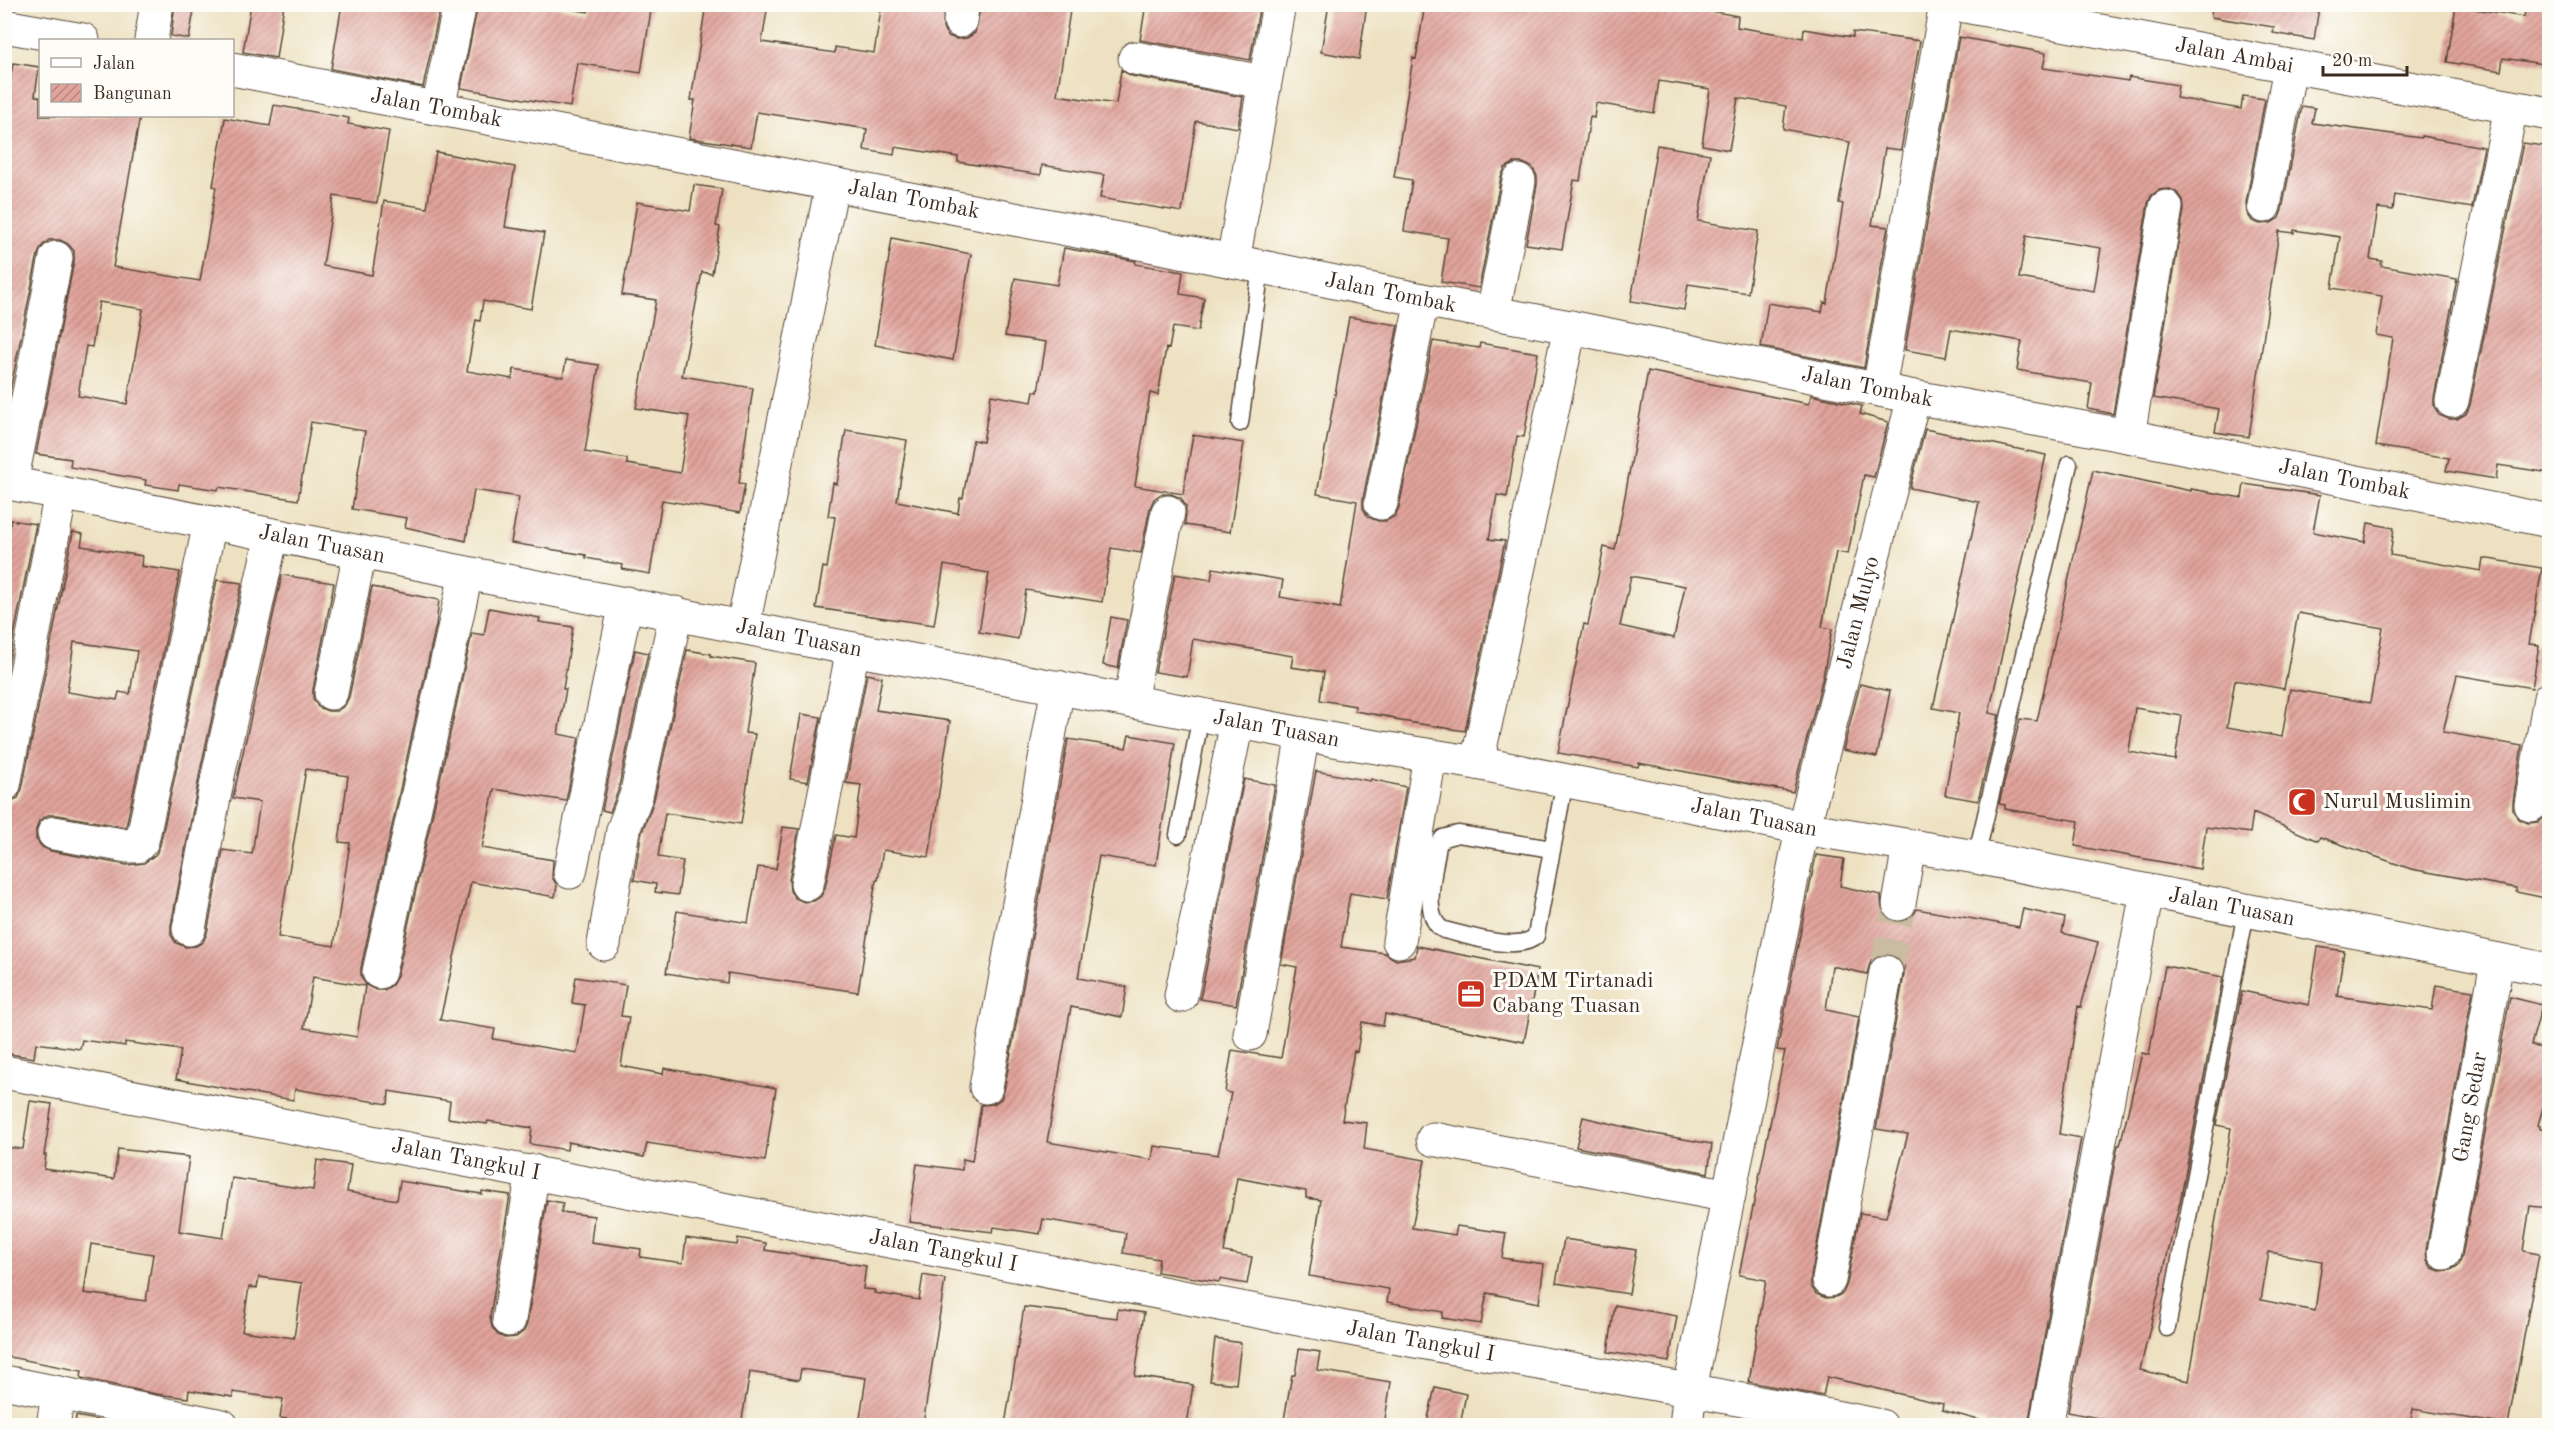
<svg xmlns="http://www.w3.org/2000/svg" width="2554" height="1430" font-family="'Old Standard TT',serif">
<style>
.building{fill:url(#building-hatch);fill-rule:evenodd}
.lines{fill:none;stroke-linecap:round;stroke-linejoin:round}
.minor-tunnel{stroke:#c9bca0;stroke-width:33;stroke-dasharray:33 16;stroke-linecap:butt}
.service-casing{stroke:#564536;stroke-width:19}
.minor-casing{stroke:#564536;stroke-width:35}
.tertiary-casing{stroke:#564536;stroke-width:35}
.service{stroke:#fff;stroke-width:16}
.minor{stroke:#fff;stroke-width:33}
.tertiary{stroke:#fff;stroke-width:33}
.labels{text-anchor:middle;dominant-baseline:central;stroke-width:6;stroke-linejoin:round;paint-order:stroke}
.street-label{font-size:22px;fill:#3b2a1e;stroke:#fdfcf7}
.poi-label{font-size:22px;fill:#3b2a1e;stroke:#fdfcf7;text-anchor:start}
</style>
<defs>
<pattern id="building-hatch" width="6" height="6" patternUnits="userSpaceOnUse" patternTransform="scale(1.5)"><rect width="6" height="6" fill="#e1a49c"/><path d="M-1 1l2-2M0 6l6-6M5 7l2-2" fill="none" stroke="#b8867f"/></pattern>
</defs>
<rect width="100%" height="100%" fill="#fdfcf7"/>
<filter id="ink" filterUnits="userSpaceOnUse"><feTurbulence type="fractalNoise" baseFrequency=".0167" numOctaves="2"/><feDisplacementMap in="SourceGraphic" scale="12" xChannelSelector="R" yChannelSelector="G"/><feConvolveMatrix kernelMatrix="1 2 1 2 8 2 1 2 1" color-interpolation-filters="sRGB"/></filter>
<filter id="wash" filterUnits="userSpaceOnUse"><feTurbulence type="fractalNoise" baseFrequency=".008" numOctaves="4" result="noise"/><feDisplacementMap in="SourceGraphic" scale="24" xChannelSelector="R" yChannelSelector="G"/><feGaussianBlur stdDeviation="1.35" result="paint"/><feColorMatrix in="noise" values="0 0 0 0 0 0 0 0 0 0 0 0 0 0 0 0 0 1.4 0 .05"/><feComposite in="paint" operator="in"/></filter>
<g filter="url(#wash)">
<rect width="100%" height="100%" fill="#ede1c1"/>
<g id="blocks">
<path class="building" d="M175,4H195L189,39L171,36Z
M251,4H284L276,58L243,52Z
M342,4H441L423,87L331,69Z
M478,4H540L588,12L590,4H652L641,73L577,63L570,107L461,88Z
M706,4H768L762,42L835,53V47L874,53L882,4H944L943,28L948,36L957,39L967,38L975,33L981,4H1071L1057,95L1116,104L1121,70L1132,76L1243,97L1238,128L1196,121L1182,212L1100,198L1104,175L1042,165L1041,175L958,162V157L895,147L894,155L864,150L867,129L757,112L751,147L689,138L695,100H691Z
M1146,4H1260L1250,60L1140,40Z
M1329,4H1367L1359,59L1321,52Z
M1425,4H1672L1738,16L1737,27L1803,38L1804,29L1853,37V32L1920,41L1901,150L1885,148L1872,225L1888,227L1864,368L1761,347L1768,303L1822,312L1824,302L1827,303L1843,204L1839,203L1850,142L1783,129L1786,106L1738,98L1729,150L1702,145L1710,89L1659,81L1654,113L1596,103L1594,118L1590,117L1580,181L1574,180L1562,249L1526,244L1537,185V176L1532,167L1523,163H1514L1505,168L1501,177L1479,288L1441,282L1448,238L1404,231L1412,180L1394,177L1413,58L1416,59Z
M2212,4H2305L2319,7L2314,40L2273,33L2274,27L2211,17Z
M2526,4H2550V65L2503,58L2501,71L2447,62L2456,6L2524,17Z
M1959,37L2046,53L2043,68L2128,81L2129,77L2178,85L2176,98L2241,109L2243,96L2265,99L2246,203L2247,213L2252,221L2260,224L2271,223L2279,218L2282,210L2302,106L2315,108L2312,123L2421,138V136L2484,147L2472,208L2395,195L2393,210L2378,208L2370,259L2382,261L2381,266L2457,279L2434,398V406L2439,415L2449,419H2457L2466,414L2470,405L2523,143L2550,147V473L2498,465L2496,479L2446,471L2449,458L2376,446L2393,338L2376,335L2382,296L2332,288L2340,237L2294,230V233L2279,231L2249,437L2215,432L2219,409L2153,398L2184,210L2183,200L2178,193L2170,189L2159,190L2151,196L2148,204L2113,414L2088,409L2092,383L2017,370L2022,341L1951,329L1946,357L1905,350ZM2026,236L2101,248L2094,291L2019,278Z
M13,63L39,67L35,96L40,97V116H140L113,267L200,281L216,187L213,186L225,118L270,126L274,105L349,118L348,124L389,131L377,203L334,196L323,266L372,275L384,201L427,208L436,152L515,167L505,227L544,233L531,309L483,301L480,321L476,320L467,371L512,379L514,369L563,377L566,360L599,365L585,452L627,459V464L680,473L689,416L636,408L656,300L622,295L637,202L690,211L694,185L722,189L716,226L720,227L712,274L702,272L682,376L753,388L739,483L745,484L740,513L662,500L650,574L622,569L623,565L586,558V555L511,543L519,497L474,490L466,541L405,527L407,518L352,509L365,431L311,422L298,500L219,487L218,490L179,484L178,490L145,485L146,480L70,467L71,459L36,454L74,261V251L68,244L60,240H49L42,246L38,254L4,420V349L12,301L4,300V117ZM99,302L143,309L127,404L78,396L86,346L92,347Z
M1657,145L1710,154L1698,221L1758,231L1748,293L1688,284L1684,310L1631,301Z
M892,238L971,254L953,360L875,345Z
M1064,248L1136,261L1135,264L1183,272L1180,294L1204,298L1198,331L1173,327L1169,349L1166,348L1158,395L1150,393L1135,486L1183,494L1193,435L1244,443L1230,532L1185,525L1186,507L1181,498L1171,494H1161L1154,499L1150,508L1141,553L1111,548L1102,602L1026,590L1018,639L979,632L989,573L944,565L934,625L816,608L823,567L827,568L835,517L828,516L833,483L837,484L846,430L907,440L897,501L958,513L960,498H963L973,440L983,442L991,395L1032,402L1034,391L1038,392L1046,342L1005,336L1015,278L1057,285Z
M1349,317L1398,325L1363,499V508L1368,517L1378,521H1386L1395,516L1399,507L1433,341L1479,348L1480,343L1538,353L1524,437L1517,436L1507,497L1497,495L1489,539L1505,541L1465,731L1395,720V718L1355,711V706L1320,700L1324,672L1291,667L1293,656L1193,639L1187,677L1155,672L1175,574L1211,580L1213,568L1283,580L1280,597L1340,608L1357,501L1317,494Z
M1648,371L1809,404L1811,395L1862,406L1860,414L1888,422L1874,477L1864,475L1848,554L1836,552L1822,627L1832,629L1823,677L1793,792L1639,763L1638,767L1558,753L1584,624L1588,625L1604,547L1615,550ZM1631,576L1685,586L1674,638L1620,626Z
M1925,429L2046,455L1989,713L1999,715L1978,801L1945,795L1959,713L1933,708L1979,502L1910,488Z
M2093,470L2191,491V489L2242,498L2244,484L2320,495L2313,532L2365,542L2368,523L2394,528L2390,555L2481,571L2483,558L2542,568L2529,644L2539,645L2532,688L2457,675L2443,732L2522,746L2513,802V811L2519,819L2528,823L2538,822L2545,817L2550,808V899L2516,892V888L2411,869L2320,837L2318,841L2253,813L2250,833L2206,827L2200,869L2075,846L2079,821L2005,809V805L1999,804L2020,719L2037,721ZM2298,613L2383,628L2370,703L2290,689L2282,737L2227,727L2235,680L2284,689ZM2135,708L2182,716L2175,760L2129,752Z
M11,520L36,524L4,685V558Z
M73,532L83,534L81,546L142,556L141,566L180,572L126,827L57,815H48L39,821L36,830V839L42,847L51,851L127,865L144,863L156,854L160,845L217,580L242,583L201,767L171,926V935L176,943L186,947L196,946L203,942L207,933L223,850L252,854L260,802L233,798L282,575L334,583L313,690V698L318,707L328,711H337L345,705L349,697L372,587L439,600L436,625L361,968V977L366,985L376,990H384L392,985L397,976L472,633L484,635L489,608L540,618L539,622L573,627L563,689H566L558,734L579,738L566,801L494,789L482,848L553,860L552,877L557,886L555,897L471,882L440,1020L495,1029L493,1039L577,1053L585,1005L572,1003L576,977L626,985L621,1016L629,1017L621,1066L663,1074L664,1068L776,1088L765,1161L647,1143L644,1157L568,1142L567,1150L530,1144L532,1128L488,1121L487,1124L448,1118L450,1101L389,1091L388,1104L295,1089L293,1100L229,1089L176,1079L181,1050L125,1042V1046L82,1040L80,1049L36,1043L34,1058L4,1053V815L6,803L18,798L22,789ZM74,642L137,651L130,694L119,692L117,700L67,692ZM306,769L348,776L339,842L350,843L334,946L278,937ZM313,977L365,986L357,1037L304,1028Z
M1111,617L1127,620L1118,668L1103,665Z
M635,650L648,653L618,791L610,812L602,810Z
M687,650L711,654V656L755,663L745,733L755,734L741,824L665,813L658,857L683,861L678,895L655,892L656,884L634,880L641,835L654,800Z
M867,674L882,677L876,710L950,721L929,857L883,850L878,880H876L858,992L728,973L727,983L666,973L677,911L748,923L758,867L776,869L783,827L799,829L789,880L790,891L795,898L804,902L814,901L821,896L825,888L836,835L854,838L861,785L846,783Z
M1860,684L1890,691L1877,757L1843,750Z
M801,714L821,717L808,782L790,779Z
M1129,735L1175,743L1156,865L1099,856L1078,978L1127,987L1122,1017L1071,1007L1047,1142L1152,1160L1154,1146L1218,1155L1231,1093L1225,1092L1232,1050L1281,1058L1297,967L1281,964L1316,771L1370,781L1371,779L1406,787L1387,899L1350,893L1341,947L1385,953L1396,960L1415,957L1417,946L1538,970L1524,1042L1385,1014L1383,1026L1362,1022L1357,1052L1354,1051L1342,1120L1367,1123L1364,1149L1425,1160L1412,1228L1455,1235L1457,1226L1506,1233L1502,1258L1544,1264L1539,1303L1487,1293L1481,1324L1442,1318L1443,1312L1387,1302L1389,1289L1309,1276L1321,1200L1306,1198V1191L1237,1178L1224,1252L1252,1257L1247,1284L1220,1279L1219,1282L1157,1272L1159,1259L1123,1253L1126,1233L1043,1219L1040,1234L994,1227L993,1232L909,1222L917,1164L962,1170L963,1159L972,1161L981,1105L993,1104L1001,1099L1004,1091L1068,739L1126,748Z
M1244,779L1275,785L1236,1005L1200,999Z
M1816,855L1844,859L1840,886L1881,895L1882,911L1887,919L1895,922L1906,921L1913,916L1917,909L2019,927L2023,909L2065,918L2062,933L2098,942L2081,1007L2078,1006L2059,1134L2081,1138L2028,1425H1985L1986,1422L1942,1410L1943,1404L1827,1377L1823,1396L1749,1382L1766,1280L1739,1275L1785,1051L1777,1050ZM1880,954H1890L1899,958L1904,966V975L1876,1129L1908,1134L1886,1217L1860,1213L1847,1284L1843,1293L1836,1297L1826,1298L1816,1294L1811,1286V1277L1859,1017L1826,1010L1832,966L1867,974L1871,960Z
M2318,947L2344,951L2337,996L2432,1010L2436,985L2473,991L2426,1250L2427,1260L2432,1268L2440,1271L2451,1270L2459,1265L2462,1256L2510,997L2542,1005L2531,1045L2550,1051V1082L2538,1125L2540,1126V1129L2550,1130V1208L2530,1206L2523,1251L2539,1254L2508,1425L2413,1409L2410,1425H2132L2068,1412L2118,1145H2120L2142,1053L2149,1055L2165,966L2223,977L2180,1202L2140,1370L2189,1381L2231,1128L2216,1125L2242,991L2309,1005ZM2269,1252L2322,1261L2315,1311L2261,1300Z
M30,1101L52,1104L44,1155H46L44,1169L114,1179L118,1149L189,1157L179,1231L223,1238L232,1178L313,1190L317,1160L351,1165L347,1192L397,1200L400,1181L482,1194V1191L510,1195L490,1317L492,1327L498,1335L505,1338L516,1337L524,1331L527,1324L547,1200L563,1203L561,1212L594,1216L591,1242L641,1249L640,1257L683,1263L686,1238L737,1245L738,1238L766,1243L765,1250L866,1266L863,1289L875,1290L874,1293L919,1300L923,1275L945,1279L923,1425H859L866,1378L801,1369L799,1380L750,1372L741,1425H331L280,1418L283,1399L233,1392V1397L189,1390L188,1398L156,1394L81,1378L82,1371L4,1356V1147L23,1149ZM91,1244L153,1254L146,1301L84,1293ZM259,1277L302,1283L294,1338L242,1331L249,1287L257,1288Z
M1583,1117L1655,1134L1712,1144L1708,1173L1576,1147Z
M1564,1239L1636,1250L1629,1294L1556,1283Z
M1615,1305L1677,1316L1669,1362L1608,1352Z
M1024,1307L1117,1318L1118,1309L1144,1313L1135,1376L1193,1385L1187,1425H1005Z
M1215,1339L1241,1343L1236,1384L1210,1381Z
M1299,1349L1320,1352L1317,1370L1391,1382L1384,1425H1283L1292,1375H1295Z
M1435,1387L1466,1394L1460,1425L1427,1423Z
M76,1416L97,1420L96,1425H75Z"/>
</g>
</g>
<g filter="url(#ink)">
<use href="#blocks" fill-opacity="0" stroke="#564536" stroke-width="1.5"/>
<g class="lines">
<path class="minor-tunnel" d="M1886,972L1899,904"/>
<g class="service-casing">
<path id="service" d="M1240,423L1261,267
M1178,835L1201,715
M1552,849L1458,834L1443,838L1438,845C1435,868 1420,918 1444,930C1466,935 1518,953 1536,936L1537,930L1565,781
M1976,857L2069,464
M2167,1328L2246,912"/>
</g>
<g class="minor-casing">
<g id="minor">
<path id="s1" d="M1954,4L2550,114"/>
<path d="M960,21L963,4"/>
<path d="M4,26L83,40"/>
<path d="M151,40L157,4"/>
<path d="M1135,58L1263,82"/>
<path id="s2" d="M232,69L1233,261L1422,300L1570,327L1914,397L2128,436L2550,521"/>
<path d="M438,108L460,4"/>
<path d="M2264,206L2290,67"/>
<path d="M1233,261L1279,4"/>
<path d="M1493,313L1519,181"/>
<path d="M1879,389L1946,4"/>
<path d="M2452,401L2511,107"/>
<path d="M2128,436L2166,207"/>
<path d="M11,483L56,258"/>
<path d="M1381,503L1422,300"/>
<path d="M743,626L832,185"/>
<path d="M331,693L360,552"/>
<path d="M1130,701L1168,512"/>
<path d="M1477,763L1570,327"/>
<path d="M4,785L61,493"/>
<path d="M2531,805L2550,698"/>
<path d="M54,833L127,846H137L142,841L210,523"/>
<path d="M570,872L626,603"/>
<path d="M807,884L853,649"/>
<path d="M1899,904L1909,846"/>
<path d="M189,929L219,771L272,535"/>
<path d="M1399,941L1430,756"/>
<path d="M604,944L623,830L636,796L676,613"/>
<path d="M379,972L466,574"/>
<path d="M1181,996L1237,722"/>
<path d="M1250,1034L1303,734"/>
<path id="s3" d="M4,1072C457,1157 909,1245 1361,1331C1534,1363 1708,1392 1881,1426"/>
<path d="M986,1087L1058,687"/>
<path d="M1433,1139L1729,1196"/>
<path id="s4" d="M2444,1253L2497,962"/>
<path d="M1829,1280L1886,972"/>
<path d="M509,1320L533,1171"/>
<path d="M4,1382L222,1426"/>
<path d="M53,1426L58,1393"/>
<path id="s5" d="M1686,1426L1690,1389L1797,853L1914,397"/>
<path d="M2046,1426L2147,892"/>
</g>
</g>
<g class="tertiary-casing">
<g id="tertiary">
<path id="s6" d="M4,482L853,649L1345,742L1477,763L1804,828L1976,857L2550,970"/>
</g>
</g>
<use href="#service" class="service"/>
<use href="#minor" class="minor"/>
<use href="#tertiary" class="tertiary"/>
</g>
</g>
<defs>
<g id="mosque-square" transform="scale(1.5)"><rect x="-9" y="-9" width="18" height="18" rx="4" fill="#c8321e" stroke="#fdfcf7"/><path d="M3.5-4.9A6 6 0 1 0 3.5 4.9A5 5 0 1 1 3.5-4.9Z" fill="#fff"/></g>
<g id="office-square" transform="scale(1.5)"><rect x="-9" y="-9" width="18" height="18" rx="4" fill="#c8321e" stroke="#fdfcf7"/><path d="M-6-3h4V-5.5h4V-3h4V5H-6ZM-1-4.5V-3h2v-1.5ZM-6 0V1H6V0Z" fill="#fff"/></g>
</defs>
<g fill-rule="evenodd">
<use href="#mosque-square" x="2302" y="802"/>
<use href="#office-square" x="1471" y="994"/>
</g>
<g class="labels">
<g class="street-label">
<text stroke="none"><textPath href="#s1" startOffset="285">Jalan Ambai</textPath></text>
<text stroke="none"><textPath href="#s2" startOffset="208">Jalan Tombak</textPath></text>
<text stroke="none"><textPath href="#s2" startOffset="694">Jalan Tombak</textPath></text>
<text stroke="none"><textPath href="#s2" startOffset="1180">Jalan Tombak</textPath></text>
<text stroke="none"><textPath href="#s2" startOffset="1666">Jalan Tombak</textPath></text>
<text stroke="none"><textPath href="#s2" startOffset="2152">Jalan Tombak</textPath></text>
<text stroke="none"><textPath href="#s6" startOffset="324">Jalan Tuasan</textPath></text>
<text stroke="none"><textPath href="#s5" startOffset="832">Jalan Mulyo</textPath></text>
<text stroke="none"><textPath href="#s6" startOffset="810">Jalan Tuasan</textPath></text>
<text stroke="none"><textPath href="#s6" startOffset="1296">Jalan Tuasan</textPath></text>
<text stroke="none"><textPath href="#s6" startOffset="1782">Jalan Tuasan</textPath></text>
<text stroke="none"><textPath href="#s6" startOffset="2268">Jalan Tuasan</textPath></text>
<text stroke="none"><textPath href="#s4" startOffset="148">Gang Sedar</textPath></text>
<text stroke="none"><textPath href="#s3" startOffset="470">Jalan Tangkul I</textPath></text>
<text stroke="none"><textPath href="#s3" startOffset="956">Jalan Tangkul I</textPath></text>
<text stroke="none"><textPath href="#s3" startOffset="1442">Jalan Tangkul I</textPath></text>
</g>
<g class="poi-label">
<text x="2323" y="802">Nurul Muslimin</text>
<text x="1492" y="981">PDAM Tirtanadi<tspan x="1492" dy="25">Cabang Tuasan</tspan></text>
</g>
</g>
<rect width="2554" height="1430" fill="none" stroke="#fdfcf7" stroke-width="24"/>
<rect x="39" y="39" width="195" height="78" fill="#fdfcf7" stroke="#afa8a0" stroke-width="1.5"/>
<rect x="51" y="58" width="30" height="9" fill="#ffffff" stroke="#afa8a0" stroke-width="1.5"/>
<text x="93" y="69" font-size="18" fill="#3b2a1e">Jalan</text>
<rect x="51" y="84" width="30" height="18" fill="url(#building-hatch)" stroke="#afa8a0" stroke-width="1.5"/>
<text x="93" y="99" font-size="18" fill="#3b2a1e">Bangunan</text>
<path d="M2323 66v9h84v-9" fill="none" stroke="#3b2a1e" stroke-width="3"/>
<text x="2332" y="66" font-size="18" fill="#3b2a1e" stroke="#fdfcf7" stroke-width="4.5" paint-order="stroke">20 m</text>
</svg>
